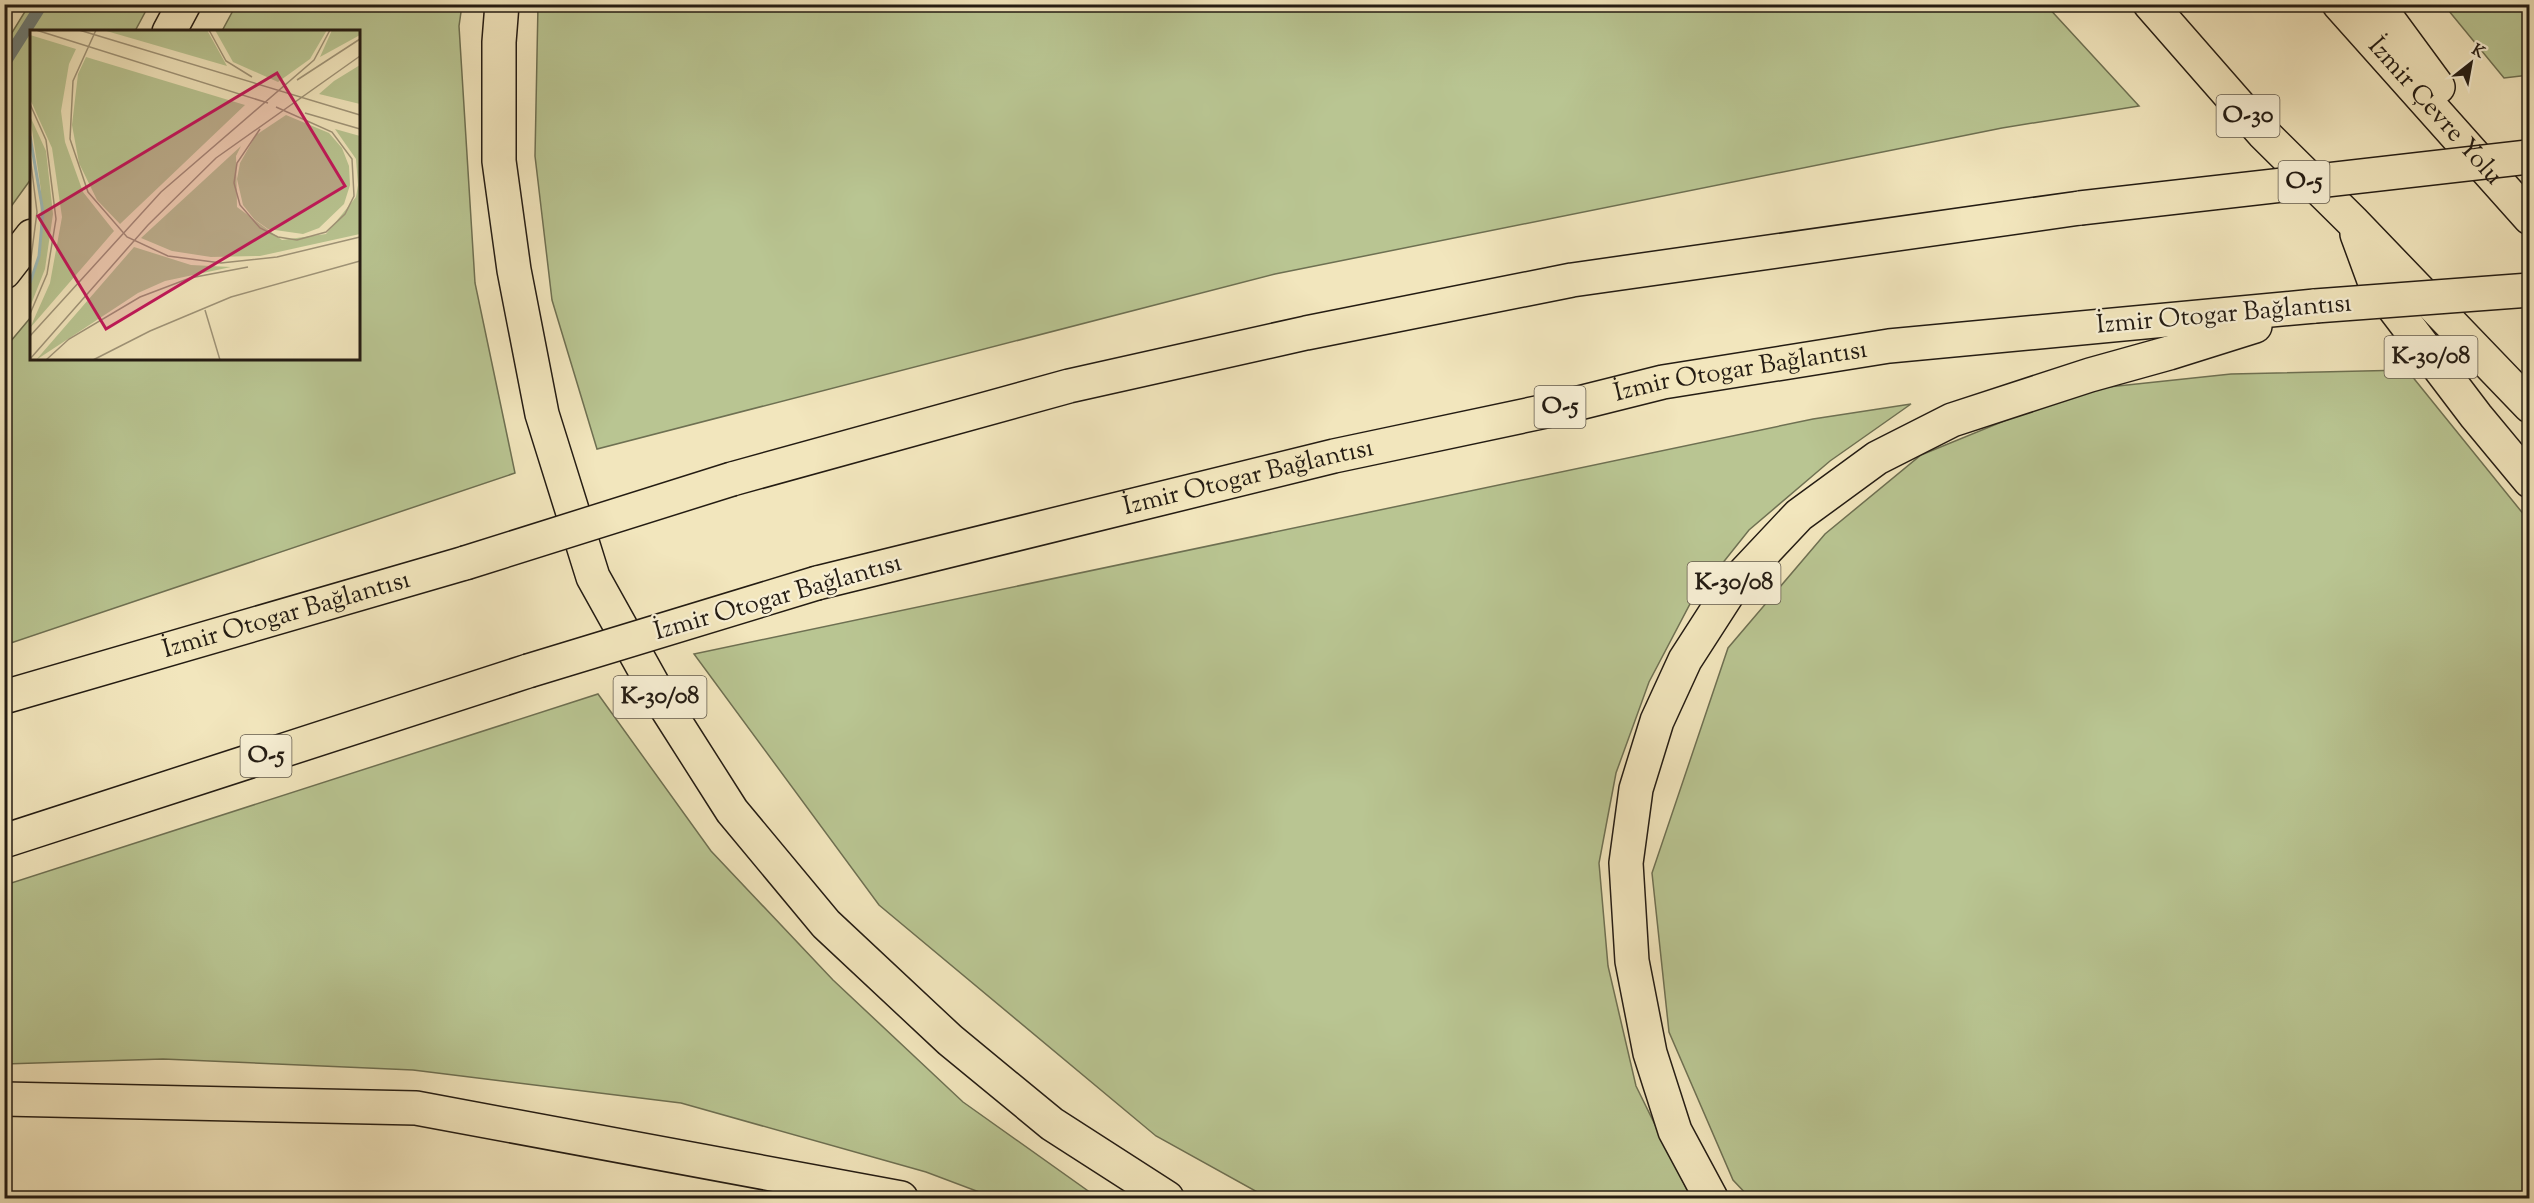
<svg xmlns="http://www.w3.org/2000/svg" width="2534" height="1203" font-family="'Sorts Mill Goudy',serif">
<style>
.green{fill:#b9c592;stroke:#6e7052;stroke-width:1.5}
.lines{fill:none;stroke-linecap:round;stroke-linejoin:round}
.stream{stroke:#6e7d78;stroke-width:12}
.highway-casing{stroke:#241c13;stroke-width:36}
.highway{stroke:#f2e6bd;stroke-width:33}
.highway-bridge-casing{stroke:#241c13;stroke-width:36;stroke-linecap:butt}
.highway-bridge{stroke:#f2e6bd;stroke-width:33}
.labels{text-anchor:middle;dominant-baseline:central;stroke-width:4.5;stroke-linejoin:round;paint-order:stroke}
.shield{fill:#f7efd4;stroke:#635b4d;stroke-width:1.5}
.shield-label{font-size:24px;font-weight:bold;fill:#241c13}
.street-label{font-size:26px;fill:#241c13;stroke:#f7efd4}
.inset-river{fill:none;stroke:#9fbdbb;stroke-width:3}
.inset-road{fill:none;stroke:#a09579;stroke-width:1.5}
.view{fill:#c2185b;fill-opacity:0.15;stroke:#c2185b;stroke-width:3}
.inset-edge{fill:none;stroke:#241c13;stroke-width:3}
</style>
<rect width="100%" height="100%" fill="#f2e6bd"/>
<filter id="stains"><feTurbulence type="fractalNoise" baseFrequency=".00333" numOctaves="4"/><feColorMatrix values="0 0 0 0 .2 0 0 0 0 .09 0 0 0 0 .02 0 0 0 .5 -.17"/></filter>
<radialGradient id="worn" r=".72"><stop offset=".6" stop-color="#630" stop-opacity="0"/><stop offset="1" stop-color="#630" stop-opacity=".3"/></radialGradient>
<path class="green" d="M29,5H149L135,31L32,32L31,179L5,215V44Z
M236,5H462L459,26L475,283L515,473L5,645V348L31,317L32,358H358V32L222,31Z
M538,5H2046L2139,106L2002,128L1275,274L597,449L552,300L535,156Z
M2444,5H2529V75L2504,78Z
M2407,370L2529,521V1198H1750L1733,1180L1669,1032L1652,873L1728,648L1825,534L1921,455L2080,390L2231,374Z
M1911,404L1830,461L1749,530L1690,604L1649,682L1616,773L1599,863L1608,966L1636,1086L1691,1198H1268L1156,1136L879,905L694,654L1813,419Z
M598,694L711,851L833,980L963,1102L1098,1198H995L926,1172L681,1103L413,1070L163,1059L5,1064V885Z"/>
<g class="lines">
<path class="stream" d="M4,64L42,4"/>
<g class="highway-casing">
<g id="highway">
<path d="M502,4L499,42V161L514,270L542,414L593,577L662,701L732,811L826,924L950,1040L1052,1124L1167,1198"/>
<path d="M2150,4L2263,133L2352,221L2530,406"/>
<path id="s1" d="M2339,4L2530,218"/>
<path d="M2377,4L2438,87"/>
<path d="M169,32L184,4"/>
<path d="M2357,234L2375,283L2476,416L2530,481"/>
<path d="M4,272L32,236"/>
<path d="M732,479L1069,386L1306,333L1572,280L2080,208"/>
<path id="s2" d="M817,583L1334,456L1551,410L1663,382L1889,346L2315,306"/>
<path id="s3" d="M4,697L465,563"/>
<path d="M4,841L528,671"/>
<path d="M4,1099L416,1108L901,1198"/>
<path d="M1711,1198L1675,1131L1650,1053L1632,961L1626,863L1636,789L1657,721L1685,660L1734,584L1799,515L1877,458L1952,420L2090,375L2169,353L2255,326"/>
</g>
</g>
<use href="#highway" class="highway"/>
<g class="highway-bridge-casing">
<path id="highway-bridge" d="M2080,208L2528,157
M2315,306L2530,290
M465,563L732,479
M528,671L817,583"/>
</g>
<use href="#highway-bridge" class="highway-bridge"/>
</g>
<g class="labels">
<g class="shield">
<rect x="2216.5" y="95" width="63" height="42" rx="4.5"/>
<rect x="2278.5" y="161" width="51" height="42" rx="4.5"/>
<rect x="2384.5" y="336" width="93" height="42" rx="4.5"/>
<rect x="1534.5" y="386" width="51" height="42" rx="4.5"/>
<rect x="1687.5" y="562" width="93" height="42" rx="4.5"/>
<rect x="613.5" y="676" width="93" height="42" rx="4.5"/>
<rect x="240.5" y="735" width="51" height="42" rx="4.5"/>
</g>
<g class="shield-label">
<text x="2248" y="116">O-30</text>
<text x="2304" y="182">O-5</text>
<text x="2431" y="357">K-30/08</text>
<text x="1560" y="407">O-5</text>
<text x="1734" y="583">K-30/08</text>
<text x="660" y="697">K-30/08</text>
<text x="266" y="756">O-5</text>
</g>
<g class="street-label">
<text stroke="none"><textPath href="#s1" startOffset="144">İzmir Çevre Yolu</textPath></text>
<text transform="translate(2224 315) rotate(-5)">İzmir Otogar Bağlantısı</text>
<text stroke="none"><textPath href="#s2" startOffset="948">İzmir Otogar Bağlantısı</textPath></text>
<text stroke="none"><textPath href="#s2" startOffset="444">İzmir Otogar Bağlantısı</textPath></text>
<text transform="translate(778 598) rotate(-16)">İzmir Otogar Bağlantısı</text>
<text stroke="none"><textPath href="#s3" startOffset="294">İzmir Otogar Bağlantısı</textPath></text>
</g>
</g>
<g transform="translate(30 30)">
<rect width="330" height="330" fill="#f2e6bd"/>
<path d="M73,0H177L197,36ZM185,0H297L280,29L248,52L203,32ZM302,0H330V5L290,27ZM0,5L46,19L39,34L31,81L35,112L53,162L84,201L0,298L20,253L32,187L22,118L0,69ZM56,27L215,75L90,194L67,170L49,133L42,95L48,44ZM330,35V74L289,64L304,51ZM256,85L299,103L312,118L319,136L320,155L314,174L289,198L273,204L238,199L224,189L213,175L207,149L210,133L226,105ZM0,86L16,121L23,184L15,239L0,277V250L10,222L11,160ZM305,99L330,106V204L230,226L181,227L142,221L111,208L211,116L206,126L207,177L252,210L296,204L326,167L328,155L326,129ZM104,217L161,235L201,237L135,251L108,263L6,330Z" fill="#b9c592"/>
<path class="inset-river" d="M0,106L13,182L9,226L0,253"/>
<path class="inset-road" d="M6,0L238,73M49,0L330,85M66,0L43,51L40,109L58,162L97,207L138,226L191,233L247,227L330,207M179,0L196,31L222,47M267,50L330,9M0,74L16,110L26,189L17,244L0,284M275,83L330,99M230,99L207,133L204,153L210,175L230,198L248,207L267,210L296,202L315,184L324,166L322,129L302,102L246,77M0,125L7,182L0,236M175,280L190,330M0,306L131,162L284,30L300,0M0,329L118,195L186,128L330,26M16,330L39,309L110,267L160,248L218,237M63,330L120,301L201,267L330,231"/>
<path class="view" d="M247,43L315,156L76,299L8,186Z"/>
<rect width="330" height="330" class="inset-edge"/>
</g>
<rect width="2534" height="1203" fill="none" stroke="#f2e6bd" stroke-width="24"/>
<rect x="6" y="6" width="2522" height="1191" fill="none" stroke="#241c13" stroke-width="3"/>
<rect x="12" y="12" width="2510" height="1179" fill="none" stroke="#241c13" stroke-width="1.5"/>
<g transform="translate(2471 63) rotate(31)" stroke="#f7efd4" stroke-width="4.5" paint-order="stroke">
<path d="M0-4.5L10 22L0 15L-10 22Z" fill="#241c13"/>
<text y="-9" font-size="16" font-weight="bold" text-anchor="middle" fill="#241c13">K</text>
</g>
<rect width="100%" height="100%" filter="url(#stains)"/>
<rect width="100%" height="100%" fill="url(#worn)"/>
</svg>
